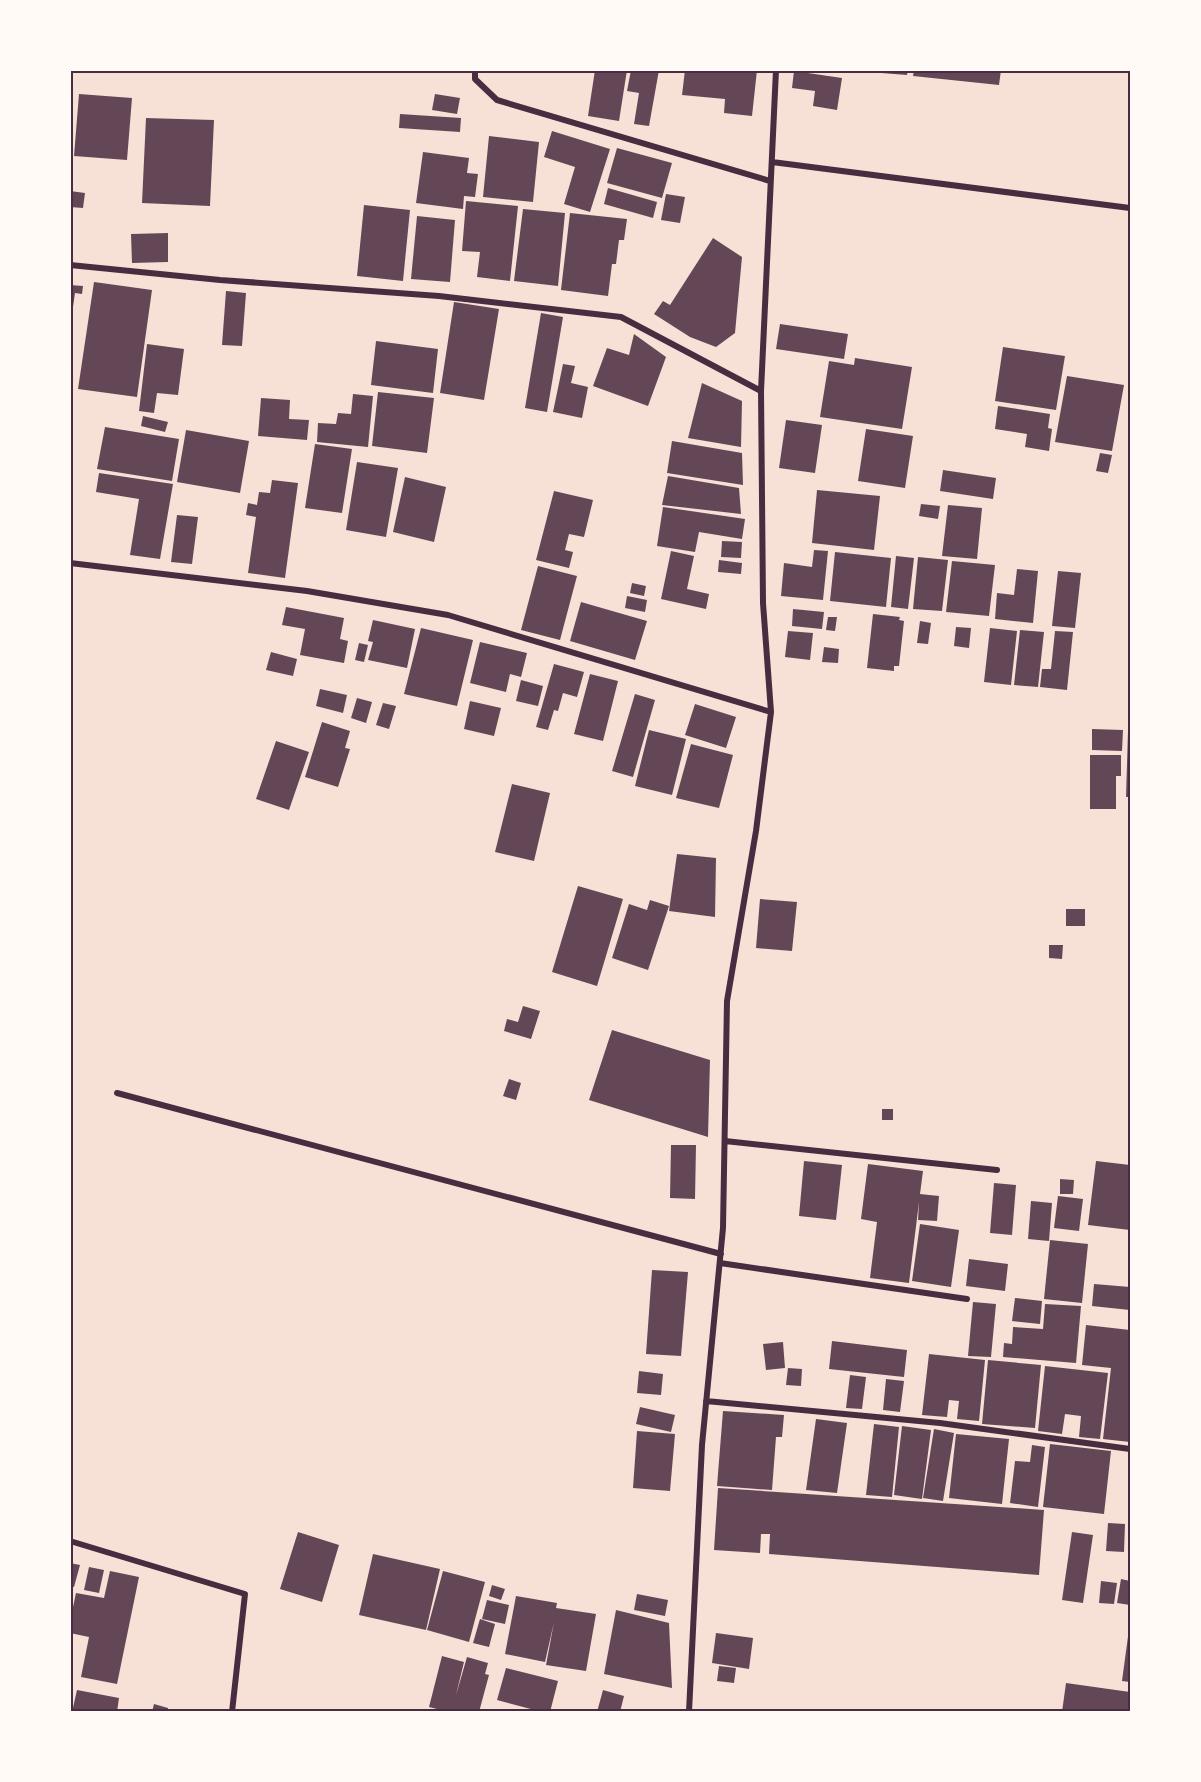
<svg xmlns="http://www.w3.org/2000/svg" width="1201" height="1782" font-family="'Fira Sans',sans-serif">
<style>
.building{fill:#644757}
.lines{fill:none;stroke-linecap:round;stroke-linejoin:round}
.minor{stroke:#4a2c40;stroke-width:6}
.neatline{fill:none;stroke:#4a2c40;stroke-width:2}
</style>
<rect width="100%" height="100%" fill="#f7e1d7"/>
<path class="building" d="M595,70H627L619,121L588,116Z
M631,70H659L649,126L634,124L639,93L627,91Z
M685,70H757L752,116L724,113L725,99L682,95Z
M868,70H908L907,75L868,72Z
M914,70H1001L999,85L913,76Z
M794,71L842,78L837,110L813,106L815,91L792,88Z
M79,94L132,98L127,160L74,156Z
M435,94L460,98L457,114L432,110Z
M400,114L461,118L460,132L399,128Z
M146,118L214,120L210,206L142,203Z
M552,131L610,149L590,212L564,204L575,167L544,157Z
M489,136L539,142L533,202L483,197Z
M617,148L672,163L662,198L607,183Z
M423,152L469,158L467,173L478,174L475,197L464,196L463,209L416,203Z
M608,188L657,202L653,218L604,204Z
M70,191L85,193L83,208L70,207Z
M666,194L685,197L680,223L661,220Z
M466,201L518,206L510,281L477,277L480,252L462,251Z
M364,205L410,210L403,281L357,276Z
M523,209L565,213L558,286L514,281Z
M570,213L627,219L624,240H619L616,264H612L608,296L561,290Z
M417,216L455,220L450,282L411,279Z
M168,233V262L132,263L131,234Z
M713,238L742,257L735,333L716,347L690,337L654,314L663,301L670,305Z
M94,282L152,290L137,397L78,389Z
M70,285L83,286L82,294L75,293L72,314Z
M226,291L246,293L242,346L222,345Z
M454,302L499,309L484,400L440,393Z
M541,313L563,317L547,412L525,408Z
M780,324L848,334L844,359L776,349Z
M634,334L666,357L648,406L593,386L607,348L629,355Z
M376,341L438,349L433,393L371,385Z
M147,344L184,349L178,395L157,393L154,413L139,411Z
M1003,347L1065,356L1056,410L995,401Z
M855,358L912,367L902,429L820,417L829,361L854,365Z
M563,364L575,366L571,383L588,387L582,418L553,412Z
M1067,376L1124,385L1112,451L1055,442Z
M702,383L742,401L741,447L688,438Z
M378,392L434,398L427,453L372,446Z
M353,394L373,396L368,447L317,442L318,423L336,424L338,413L351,414Z
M261,398L290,400L289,419L309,420L307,440L258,436Z
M998,406L1050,414L1048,428L1052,429L1049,451L1025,447L1027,434L995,429Z
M143,416L168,422L165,432L141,426Z
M786,420L822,425L815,473L779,468Z
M105,427L179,439L172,481L97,469Z
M866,429L913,436L905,488L858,481Z
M186,430L249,441L240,493L177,482Z
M672,441L742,453L743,485L667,473Z
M315,444L352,449L342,513L305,508Z
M1100,453L1112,455L1108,473L1096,471Z
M357,462L398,468L386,537L346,530Z
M943,470L996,478L993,499L940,491Z
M99,473L173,484L160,559L130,555L139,499L96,492Z
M668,476L739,488L741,514L662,505Z
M405,477L446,487L434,542L393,532Z
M272,480L298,483L285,578L248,573L256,517L246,515L248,503L257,505L259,492L270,493Z
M817,490L880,496L874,550L812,543Z
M554,491L593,500L584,537L569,534L565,550L573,552L569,568L536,560Z
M921,504L940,506L938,519L919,516Z
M948,505L982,508L977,559L942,556Z
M663,507L745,519L742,539L699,532L695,552L657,546Z
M177,515L198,517L192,564L171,562Z
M722,541L742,542L741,558L721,557Z
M814,550L828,551L823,600L781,596L784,563L812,567Z
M671,551L694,556L687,589L709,594L706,609L661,599Z
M835,552L891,558L886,607L830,601Z
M896,556L914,558L908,609L891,607Z
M918,557L948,560L942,611L913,609Z
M719,560L742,563L741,574L718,572Z
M952,561L995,565L989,616L946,612Z
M538,566L577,576L560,640L521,630Z
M1017,569L1038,571L1033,623L995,619L997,593L1014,595Z
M1058,571L1081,573L1075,628L1052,626Z
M632,583L646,586L644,596L630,593Z
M627,596L647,600L645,612L625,608Z
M581,602L647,621L635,660L570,641Z
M286,607L344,618L340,639L348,641L344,663L300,655L305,629L282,625Z
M793,609L824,612L822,629L792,626Z
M873,614L900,617L899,620L904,621L899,666H894V671L867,668Z
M828,617H837L835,631L826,630Z
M373,620L415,629L407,668L368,660L373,642L368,641Z
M920,621L931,623L928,644L917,643Z
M956,627L971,628L969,648L954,646Z
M421,628L473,640L457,706L404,694Z
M990,628L1017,631L1011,685L984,682Z
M1020,630L1044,632L1038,687L1014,685Z
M788,631L813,633L810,660L785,657Z
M1055,631L1073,632L1067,690L1040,687L1042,669H1051Z
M480,642L527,653L521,677L510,674L506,692L470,683Z
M359,643L368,645L364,662L355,660Z
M824,647L839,649L838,663L822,662Z
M271,652L297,659L293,676L266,670Z
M554,664L584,672L577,697L563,693L558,711L554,710L548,730L536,727Z
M590,674L618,681L603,741L574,734Z
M521,680L543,686L538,706L516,701Z
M320,689L347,695L343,713L316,706Z
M635,694L655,700L633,777L612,771Z
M357,698L372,702L366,723L351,718Z
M470,701L501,708L494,736L464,729Z
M383,703L396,706L389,729L376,725Z
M695,704L736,717L726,748L685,735Z
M322,722L350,731L345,748L350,749L338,787L305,777Z
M1092,729L1123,730L1122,751L1092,750Z
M649,730L686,739L672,795L635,786Z
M1128,731H1130V797H1126Z
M276,741L309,752L289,810L256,799Z
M691,744L733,755L719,808L676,798Z
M1090,755H1121V776H1116V809H1090Z
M512,784L550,793L534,861L495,852Z
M677,854L716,858L715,917L669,911Z
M578,886L623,899L597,986L552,972Z
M760,899L797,902L792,951L756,948Z
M650,900L669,906L648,970L612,958L629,904L647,910Z
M1066,909H1085V926H1066Z
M1049,945H1063L1062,959L1049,958Z
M523,1006L540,1011L531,1039L504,1031L507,1019L518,1022Z
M612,1030L710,1060L708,1137L589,1100Z
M509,1079L521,1083L516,1100L503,1096Z
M882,1109H893V1120H882Z
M671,1145H696L695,1199L670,1198Z
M804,1161L842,1165L836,1220L799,1216Z
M1096,1161L1130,1165V1230L1088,1225Z
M868,1164L923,1171L920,1194L939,1196L937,1221L918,1220L919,1202L909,1283L870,1278L877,1222L861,1219Z
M1060,1179L1074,1180L1073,1194H1060Z
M994,1183L1016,1185L1012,1235L990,1233Z
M1058,1196L1083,1199L1079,1231L1054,1228Z
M1031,1201L1052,1203L1049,1241L1028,1239Z
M920,1224L959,1230L951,1287L912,1281Z
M1050,1240L1088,1244L1082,1303L1044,1299Z
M969,1259L1008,1264L1005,1291L966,1286Z
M652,1270L688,1272L681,1356L646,1354Z
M1094,1284L1130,1287V1310L1092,1306Z
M1015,1298L1042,1301L1040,1324L1012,1321Z
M973,1302L996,1304L991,1357L968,1356Z
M1045,1304L1081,1306L1076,1363L1003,1357L1004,1343L1012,1344L1013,1327L1043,1329Z
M1086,1325L1130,1330V1442L1103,1439L1111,1368L1082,1365Z
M832,1341L907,1350L904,1377L829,1369Z
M783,1342L785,1368L766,1370L763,1344Z
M929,1354L985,1360L979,1421L957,1419L959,1401L949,1400L947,1417L922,1415Z
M988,1360L1041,1365L1035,1428L982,1424Z
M1045,1366L1108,1373L1100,1439L1079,1437L1081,1416L1065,1414L1062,1434L1038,1431Z
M788,1368L802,1369L801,1386L786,1385Z
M639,1371L663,1374L661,1395L637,1393Z
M850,1375L866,1377L862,1409L846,1408Z
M886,1379L904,1381L900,1412L883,1410Z
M640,1407L675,1415L671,1432L636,1424Z
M723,1411L784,1415L782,1437H776L772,1490L717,1486Z
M816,1419L847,1423L837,1493L806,1490Z
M874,1424L899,1427L892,1497L866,1495Z
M902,1426L931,1430L922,1499L894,1495Z
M934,1429L954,1433L943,1501L923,1498Z
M637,1431L675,1434L670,1491L633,1488Z
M956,1434L1009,1439L1002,1504L949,1498Z
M1050,1444L1111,1451L1104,1514L1043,1507Z
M1032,1445L1045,1447L1038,1507L1010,1503L1015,1461L1030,1462Z
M718,1488L1044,1510L1039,1575L769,1554L770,1534H761L760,1553L714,1550Z
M1108,1523L1125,1524L1124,1552L1106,1551Z
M298,1532L339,1545L322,1602L280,1589Z
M1072,1532L1093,1535L1083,1603L1062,1600Z
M373,1554L440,1569L426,1630L359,1615Z
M70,1563L80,1565L74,1587L70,1586Z
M89,1567L104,1570L99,1593L84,1590Z
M110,1571L139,1577L117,1684L81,1677L89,1637L70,1633V1621L76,1593L104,1598Z
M443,1571L485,1582L469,1642L427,1630Z
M1121,1579L1130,1581V1605L1117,1603Z
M1101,1581L1117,1583L1114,1604L1099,1603Z
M492,1585L505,1589L501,1600L489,1596Z
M637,1594L668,1600L665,1616L634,1610Z
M516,1596L557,1603L556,1608L596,1614L586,1671L546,1665L554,1622L545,1662L505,1654Z
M487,1600L509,1605L505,1624L482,1619Z
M616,1610L669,1623L672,1688L604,1674Z
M480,1619L495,1624L489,1647L473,1643Z
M1129,1629H1130V1682L1122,1681Z
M716,1633L753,1638L749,1669L712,1663Z
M442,1656L464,1662L456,1695L467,1657L488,1663L485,1674L489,1675L479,1712H449L429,1707Z
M719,1666L736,1668L734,1683L717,1681Z
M506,1668L558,1681L550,1712H542L497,1700Z
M1066,1683L1130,1692V1712H1062Z
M77,1690L119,1698L117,1712H72Z
M603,1690L624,1696L620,1712H597Z
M154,1704L168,1708V1712H152Z
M647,1709H674V1712H647Z"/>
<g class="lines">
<path class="minor" d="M475,70V79L497,100L770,181
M772,162L1130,208
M70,265L220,280L439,296L621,317L761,391
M70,563L307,591L448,615L771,712
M117,1093L721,1254
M725,1141L997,1170
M720,1263L967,1299
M706,1401L940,1423L1130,1449
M70,1541L245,1594L232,1712
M689,1712L702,1445L723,1228L727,1001L756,831L771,712L763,603L761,391L776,70"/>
</g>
<rect width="1201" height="1782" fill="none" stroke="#fffaf5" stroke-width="144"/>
<rect x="72" y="72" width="1057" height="1638" class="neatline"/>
</svg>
